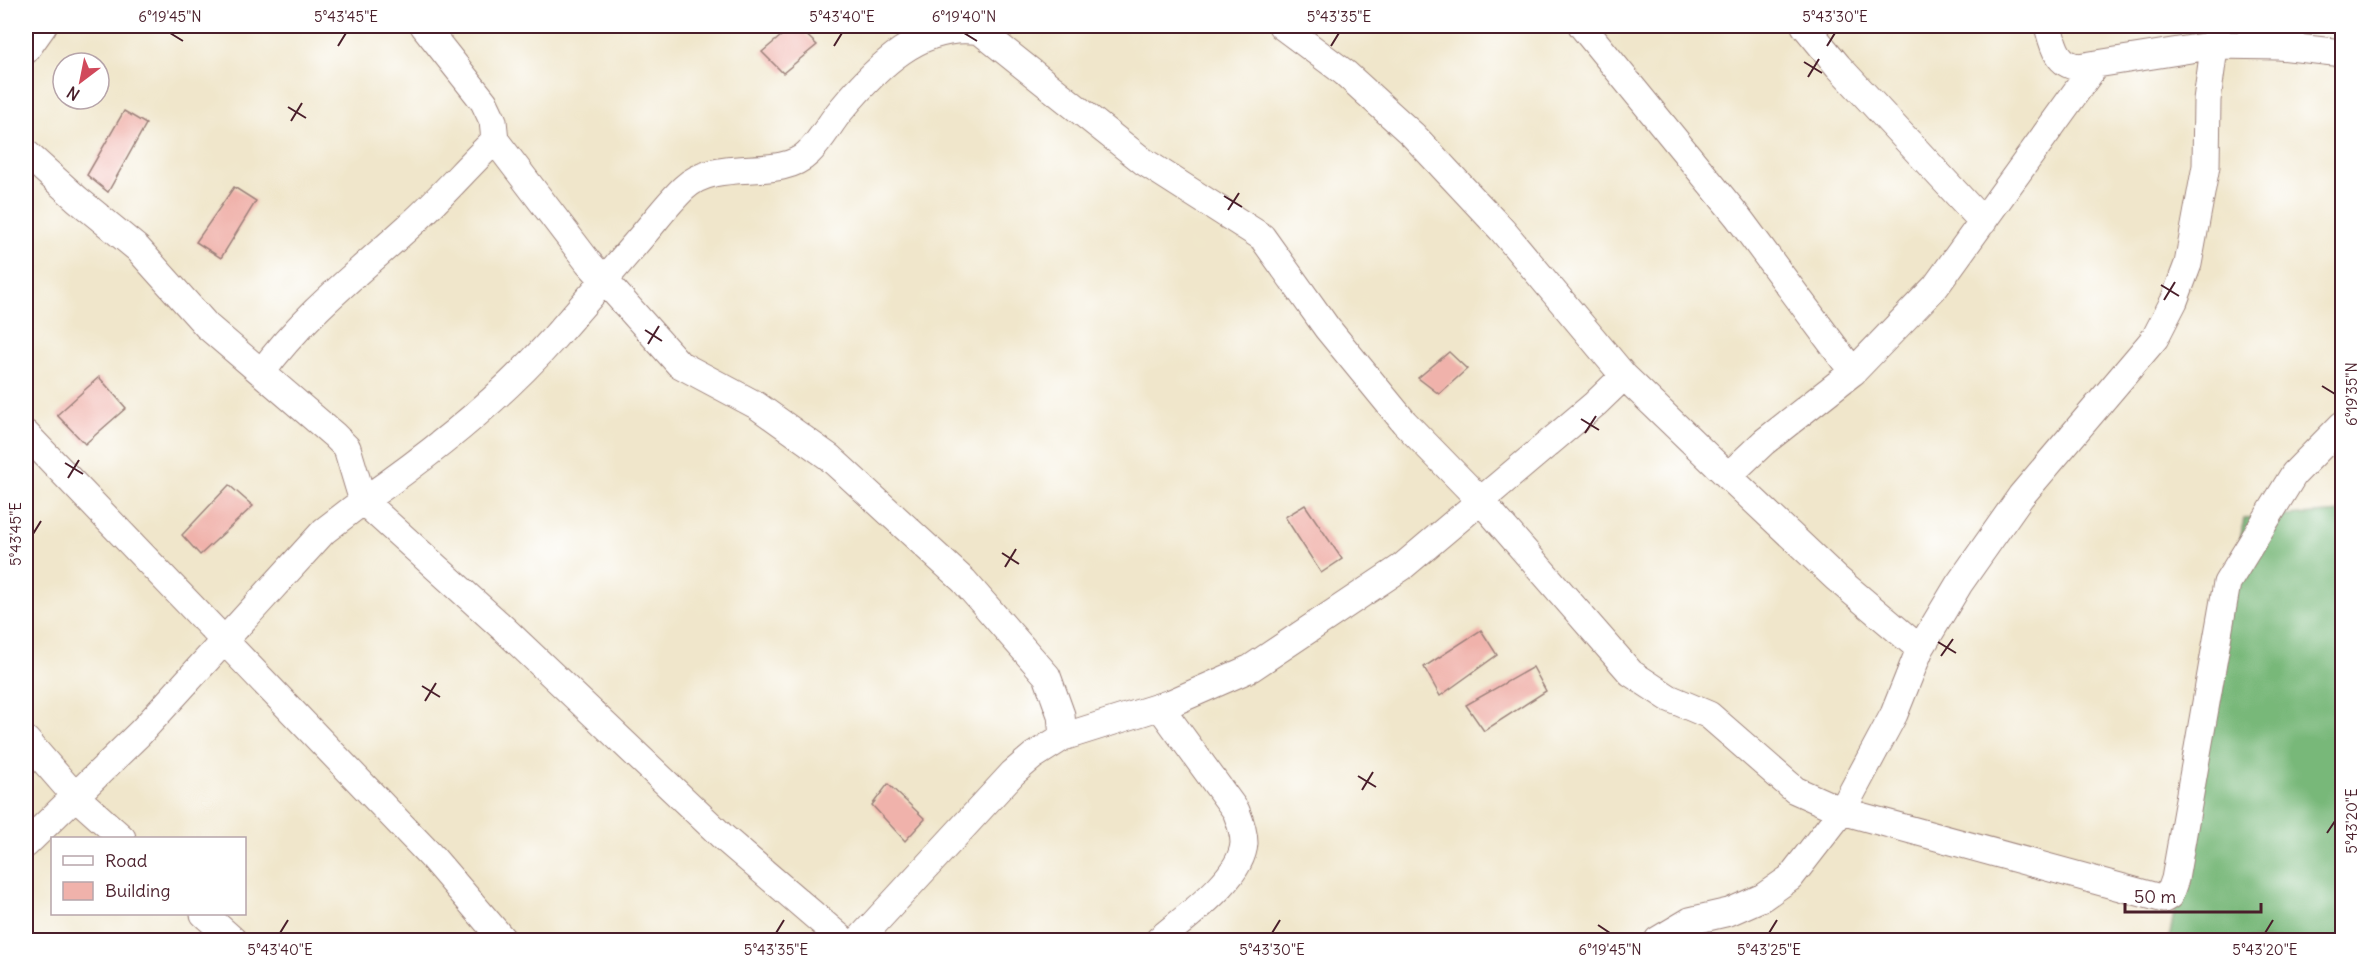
<svg xmlns="http://www.w3.org/2000/svg" width="2368" height="966" font-family="Delius,sans-serif">
<style>
.forest{fill:#78b879;stroke:#616c52;stroke-width:1.5}
.building{fill:#f0b2ab}
.lines{fill:none;stroke-linecap:round;stroke-linejoin:round}
.minor-casing{stroke:#9d827b;stroke-width:29}
.minor{stroke:#fff;stroke-width:27}
.ticks{fill:none;stroke:#4a1f2b;stroke-width:2}
.neatline{fill:none;stroke:#4a1f2b;stroke-width:2}
.ticks-label{font-size:15px;text-anchor:middle;fill:#4a1f2b}
</style>
<rect width="100%" height="100%" fill="#fff"/>
<filter id="ink" filterUnits="userSpaceOnUse"><feTurbulence type="fractalNoise" baseFrequency=".0167" numOctaves="2"/><feDisplacementMap in="SourceGraphic" scale="12" xChannelSelector="R" yChannelSelector="G"/><feConvolveMatrix kernelMatrix="1 2 1 2 8 2 1 2 1" color-interpolation-filters="sRGB"/></filter>
<filter id="wash" filterUnits="userSpaceOnUse"><feTurbulence type="fractalNoise" baseFrequency=".008" numOctaves="4" result="noise"/><feDisplacementMap in="SourceGraphic" scale="24" xChannelSelector="R" yChannelSelector="G"/><feGaussianBlur stdDeviation="1.35" result="paint"/><feColorMatrix in="noise" values="0 0 0 0 0 0 0 0 0 0 0 0 0 0 0 0 0 1.4 0 .05"/><feComposite in="paint" operator="in"/></filter>
<g filter="url(#wash)">
<rect width="100%" height="100%" fill="#f0e6cb"/>
<path class="forest" d="M2342,512V940H2169L2244,519Z"/>
<g id="blocks">
<path class="building" d="M793,26H797L817,45L783,73L762,52Z
M124,111L146,124L108,192L87,175Z
M234,187L256,201L221,258L196,242Z
M1449,352L1467,369L1439,394L1418,378Z
M99,377L126,408L85,444L57,415Z
M229,485L253,506L200,555L182,535Z
M1305,505L1342,559L1321,573L1285,517Z
M1481,630L1497,655L1440,696L1424,667Z
M1533,667L1546,691L1484,731L1466,705Z
M888,784L925,819L905,841L872,805Z"/>
</g>
</g>
<g filter="url(#ink)">
<use href="#blocks" fill-opacity="0" stroke="#9d827b" stroke-width="1.5"/>
<g class="lines">
<g class="minor-casing">
<path id="minor" d="M424,26L484,102L493,121L495,140L588,262L679,364L756,405L829,457L964,581L1047,676L1061,715L1063,737
M1282,26L1345,73L1413,135L1502,230L1624,376L1728,476L1764,442L1853,372L1738,217L1582,26
M1805,26L1838,66L1983,222
M2048,26C2053,44 2056,64 2078,67L2216,45L2279,46L2342,53
M26,50L43,26
M26,153L77,199L138,249L207,326L334,435L347,448L363,501L324,531L141,732L26,844
M262,372C304,314 362,270 415,221C443,195 468,166 495,140
M1853,372L1936,286L2094,67
M26,434L432,857L503,940
M1728,476L1836,578L1920,649
M26,740L75,796L122,838
M204,914L233,940
M843,940L723,837L503,628L363,501C431,454 498,401 553,339C583,305 613,270 642,236C656,220 669,202 684,188C718,156 779,182 808,153C821,141 830,123 841,110C876,68 921,21 980,31L1143,161L1262,237L1327,328L1404,422L1481,501L1631,673L1669,698L1709,715L1795,790L1842,811L1894,714L1920,649L1959,584L2021,496L2155,338L2174,301L2188,264L2206,166L2207,100L2217,26
M859,940L1013,773L1033,756L1063,737L1171,703L1251,668L1402,567L1595,404L1624,376
M1159,940C1184,918 1242,879 1244,843C1244,832 1240,821 1236,811L1160,707
M1658,940L1690,921L1729,912L1763,897L1790,878L1842,811L2164,899L2169,896L2175,879L2227,583L2294,474L2342,425"/>
</g>
<use href="#minor" class="minor"/>
</g>
</g>
<path class="ticks" d="M170,33L183,41M964,33L977,41M338,46L346,33M834,46L842,33M1331,46L1339,33M1827,46L1835,33M1804,62L1822,73M1808,77L1819,59M288,107L306,118M291,121L302,103M1224,196L1242,207M1228,210L1239,193M2161,285L2179,296M2164,300L2175,282M645,330L662,341M648,344L659,326M2322,386L2335,394M1581,419L1599,430M1585,433L1596,416M65,463L83,474M68,478L79,460M33,534L41,521M1002,553L1019,564M1005,567L1016,549M1938,642L1956,653M1941,656L1953,639M422,686L440,697M425,701L436,683M1358,776L1376,787M1362,790L1373,772M2327,833L2335,821M1598,925L1610,933M280,933L288,920M776,933L784,920M1272,933L1280,920M1769,933L1777,920M2265,933L2273,920"/>
<rect width="2368" height="966" fill="none" stroke="#fff" stroke-width="66"/>
<rect x="51" y="837" width="195" height="78" fill="#ffffff" stroke="#b7a5aa" stroke-width="1.5"/>
<rect x="63" y="856" width="30" height="9" fill="#ffffff" stroke="#b7a5aa" stroke-width="1.5"/>
<text x="105" y="867" font-size="18" fill="#4a1f2b">Road</text>
<rect x="63" y="882" width="30" height="18" fill="#f0b2ab" stroke="#b7a5aa" stroke-width="1.5"/>
<text x="105" y="897" font-size="18" fill="#4a1f2b">Building</text>
<g transform="translate(81 81) rotate(212)"><circle r="28" fill="#ffffff" stroke="#b7a5aa" stroke-width="1.5"/>
<path d="M0-4.5L10 22L0 15L-10 22Z" fill="#d1495b"/>
<text y="-9" font-size="16" font-weight="bold" text-anchor="middle" fill="#4a1f2b">N</text>
</g>
<path d="M2125 903v9h136v-9" fill="none" stroke="#4a1f2b" stroke-width="3"/>
<text x="2134" y="903" font-size="18" fill="#4a1f2b" stroke="#ffffff" stroke-width="4.5" paint-order="stroke">50 m</text>
<rect x="33" y="33" width="2302" height="900" class="neatline"/>
<g class="ticks-label">
<text x="170" y="22">6°19'45"N</text>
<text x="346" y="22">5°43'45"E</text>
<text x="842" y="22">5°43'40"E</text>
<text x="964" y="22">6°19'40"N</text>
<text x="1339" y="22">5°43'35"E</text>
<text x="1835" y="22">5°43'30"E</text>
<text transform="translate(2352 394) rotate(-90)" y="5">6°19'35"N</text>
<text transform="translate(16 534) rotate(-90)" y="5">5°43'45"E</text>
<text transform="translate(2352 821) rotate(-90)" y="5">5°43'20"E</text>
<text x="280" y="955">5°43'40"E</text>
<text x="776" y="955">5°43'35"E</text>
<text x="1272" y="955">5°43'30"E</text>
<text x="1610" y="955">6°19'45"N</text>
<text x="1769" y="955">5°43'25"E</text>
<text x="2265" y="955">5°43'20"E</text>
</g>
</svg>
